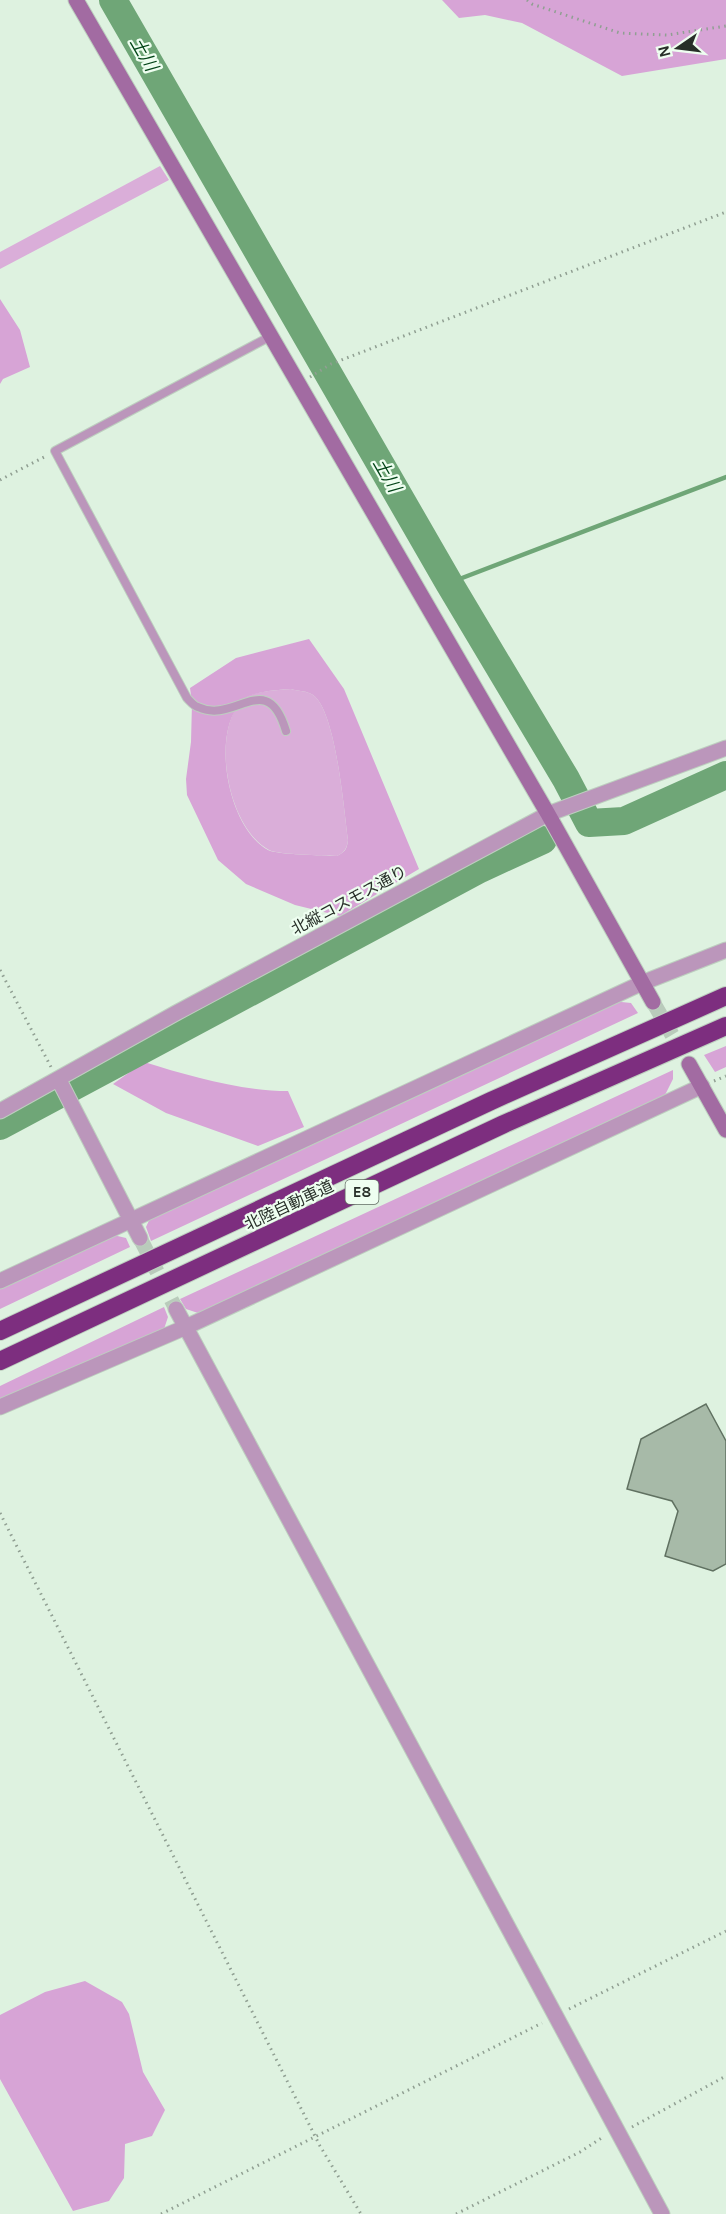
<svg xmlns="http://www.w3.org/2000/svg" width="726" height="2214" font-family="Karla,'Noto Sans JP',sans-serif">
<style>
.green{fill:#daaed9}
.forest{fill:#d7a4d6;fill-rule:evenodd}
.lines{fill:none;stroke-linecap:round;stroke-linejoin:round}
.stream{stroke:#6fa677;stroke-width:4.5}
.river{stroke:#6fa677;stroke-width:28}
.building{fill:#a7baa8;stroke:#607161;stroke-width:1.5}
.street-tunnel{stroke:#b9cbbb;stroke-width:15;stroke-dasharray:15 8;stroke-linecap:butt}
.secondary-tunnel{stroke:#b9cbbb;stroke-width:15;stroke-dasharray:15 8;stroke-linecap:butt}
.lane-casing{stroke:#bdcfbf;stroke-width:10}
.street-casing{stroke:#bdcfbf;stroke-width:17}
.secondary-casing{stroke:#bdcfbf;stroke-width:17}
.highway-casing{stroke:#bdcfbf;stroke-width:20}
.path{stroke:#909f92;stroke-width:3;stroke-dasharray:1.5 4.5;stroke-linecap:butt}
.lane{stroke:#bb96bb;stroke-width:8}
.street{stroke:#bb96bb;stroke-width:15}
.secondary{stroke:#a26ba2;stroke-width:15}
.highway{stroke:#7d2e7f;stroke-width:18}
.labels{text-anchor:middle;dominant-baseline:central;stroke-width:4.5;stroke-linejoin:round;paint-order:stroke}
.shield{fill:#eefef0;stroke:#636d64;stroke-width:1.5}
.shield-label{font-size:15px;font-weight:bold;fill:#272f28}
.street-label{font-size:16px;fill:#272f28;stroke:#eefef0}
.water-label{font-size:18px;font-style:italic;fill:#034518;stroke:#eefef0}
</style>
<rect width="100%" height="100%" fill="#def2e0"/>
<path class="green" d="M160,166L169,180L0,269V252Z
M291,689C297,691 308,691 313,695C336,711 344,811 348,840C347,848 345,852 337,856C322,855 280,855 269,850C228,828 210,734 242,700C251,691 278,690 291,689Z"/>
<path class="forest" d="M442,0H726V59L622,76L522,23L485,15L459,18Z
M0,299L20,330L30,367L3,379L0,384Z
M309,639L344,689L419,869L340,916L295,905L246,884L218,860L187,795L186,779L191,742L192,703L190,688L236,658ZM291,689C297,691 308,691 313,695C336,711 344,811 348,840C347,849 345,852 337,856C322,855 279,855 268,850C228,828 210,734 242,701C251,691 278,690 291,689Z
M612,1001L631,1003L638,1013L151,1241L146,1227L152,1214Z
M726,1046V1067L715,1072L704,1055Z
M144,1062C189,1076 241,1091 288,1091L304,1127L258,1146L166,1113L113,1084Z
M673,1070V1079L664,1097L198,1313L186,1309L180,1299Z
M109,1234L126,1238L130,1247L0,1309V1288Z
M164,1307L168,1317L163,1332L0,1410V1386Z
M85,1981L122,2002L129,2014L143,2072L165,2110L152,2136L125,2144L124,2178L109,2201L73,2211L0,2079V2015L45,1992Z"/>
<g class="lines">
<path class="stream" d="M449,583L726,477"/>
<path class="river" d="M113,0L449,583L566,779L589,823L624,821L726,775
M0,1126L480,869L543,840"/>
</g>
<path class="building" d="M706,1404L726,1441V1564L713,1571L665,1556L678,1511L672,1501L627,1489L641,1439Z"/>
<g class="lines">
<path class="street-tunnel" d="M140,1238L176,1309"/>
<path class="secondary-tunnel" d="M653,1002L689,1064"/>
<g class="lane-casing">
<path id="lane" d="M271,336L55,451L187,698C190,701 194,706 198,707C235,725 267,667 286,731"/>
</g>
<g class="street-casing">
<path id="street" d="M61,1084L140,1238
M0,1111L176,1013L548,814L726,748
M0,1281L642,983L726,950
M176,1309L662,2214
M0,1407L186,1327L702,1086"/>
</g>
<g class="secondary-casing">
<path id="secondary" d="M76,0L548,814L653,1002
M689,1064L726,1130"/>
</g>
<g class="highway-casing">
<path id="highway" d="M0,1331L491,1101L726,996
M0,1361L504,1124L726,1026"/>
</g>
<path class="path" d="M527,0L532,4L620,33L667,35L726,26
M310,377L331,364L726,212
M0,480L46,456
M0,970L51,1067
M714,1081L726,1076
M0,1513L320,2146L361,2214
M569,2009L726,1931
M632,2127L726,2076
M161,2214L542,2023
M456,2214L580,2152L603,2137"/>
<use href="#lane" class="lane"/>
<use href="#street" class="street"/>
<use href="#secondary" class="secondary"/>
<use href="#highway" class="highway"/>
</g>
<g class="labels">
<rect class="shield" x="345.5" y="1180" width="33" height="24" rx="4.5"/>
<g class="shield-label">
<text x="362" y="1192">E8</text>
</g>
<g class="street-label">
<text transform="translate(349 900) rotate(-28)">北縦コスモス通り</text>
<text transform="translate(289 1205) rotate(-25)">北陸自動車道</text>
</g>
<g class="water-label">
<text transform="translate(144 54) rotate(60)">土川</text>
<text transform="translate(387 475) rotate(60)">土川</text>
</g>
</g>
<g transform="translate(678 48) rotate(256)" stroke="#eefef0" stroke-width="4.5" paint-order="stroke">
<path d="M0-4.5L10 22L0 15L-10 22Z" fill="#272f28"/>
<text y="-9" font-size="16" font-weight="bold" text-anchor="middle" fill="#272f28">N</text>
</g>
</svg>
